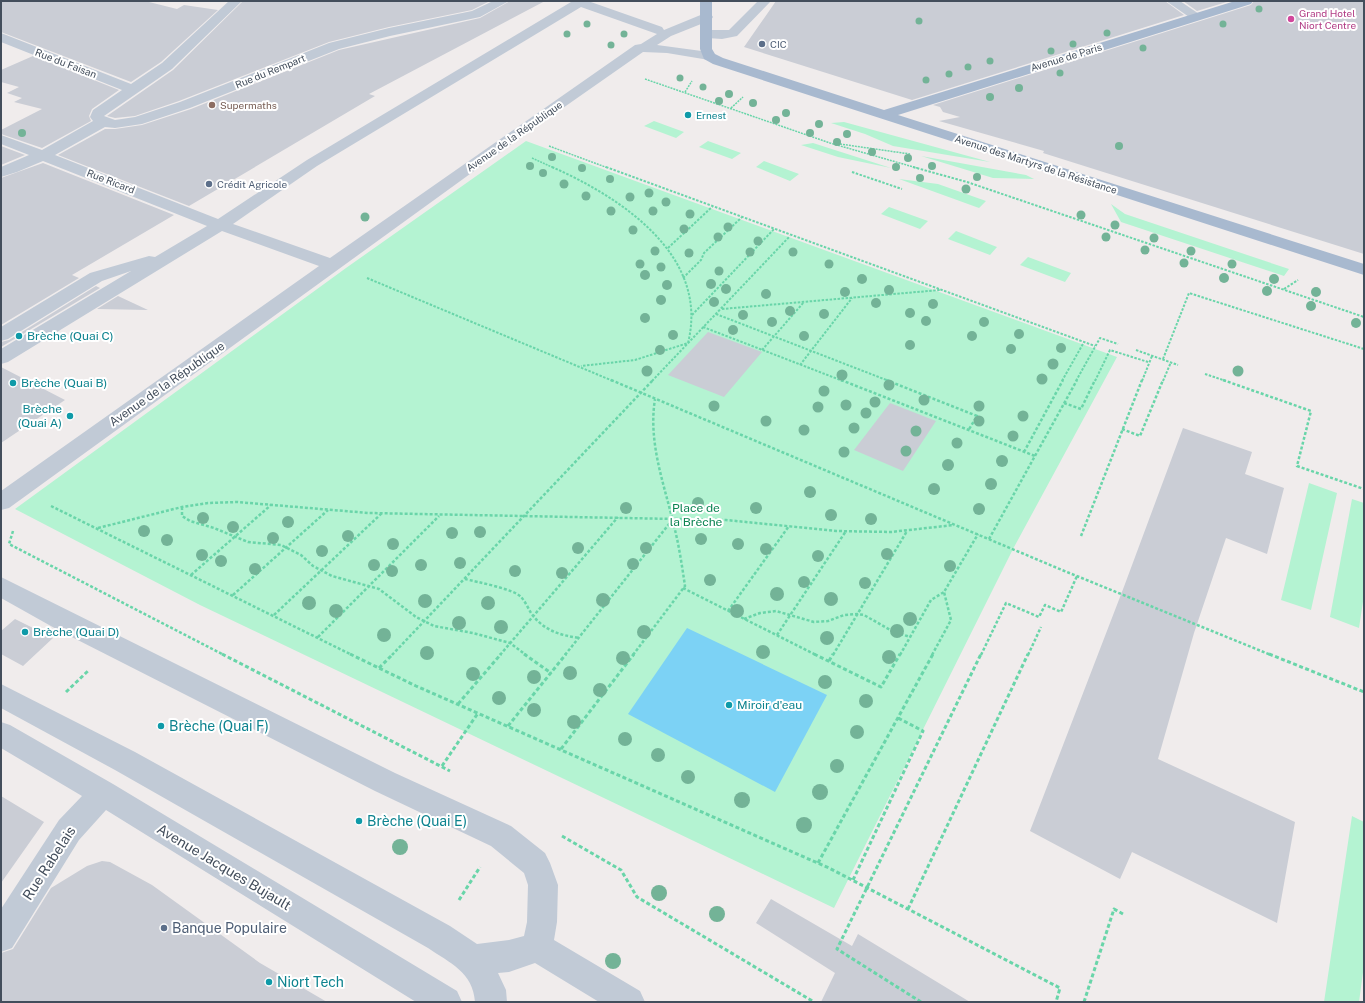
<svg xmlns="http://www.w3.org/2000/svg" width="1365" height="1003" font-family="'Public Sans',sans-serif">
<style>
.green{fill:#b4f3d2}
.water{fill:#7cd2f5}
.building{fill:#cacdd5}
.lines{fill:none;stroke-linecap:round;stroke-linejoin:round}
.path-far3{stroke:#69d5a9;stroke-width:1.5;stroke-dasharray:2 1;stroke-linecap:butt}
.path-far2{stroke:#69d5a9;stroke-width:2;stroke-dasharray:2.5 1.5;stroke-linecap:butt}
.path-far1{stroke:#69d5a9;stroke-width:2.5;stroke-dasharray:3 2;stroke-linecap:butt}
.path{stroke:#69d5a9;stroke-width:3;stroke-dasharray:4 2.5;stroke-linecap:butt}
.minor{fill:#c1cad6;fill-rule:evenodd}
.major{fill:#a8b9cf;fill-rule:evenodd}
.tree{fill:#73b397}
.hotel-dot{fill:#d1479c;stroke:#fff;stroke-width:1.5}
.service-dot{fill:#5c6f8a;stroke:#fff;stroke-width:1.5}
.education-dot{fill:#8d6e63;stroke:#fff;stroke-width:1.5}
.culture-dot{fill:#0f9aa8;stroke:#fff;stroke-width:1.5}
.labels{text-anchor:middle;dominant-baseline:central;stroke-width:4;stroke-linejoin:round;paint-order:stroke}
.far-hotel-label{font-size:10px;fill:#b23c85;stroke:#fff;text-anchor:start}
.far-service-label{font-size:10px;fill:#4e5e75;stroke:#fff;text-anchor:start}
.far-street-label{font-size:10px;fill:#434e5c;stroke:#fff}
.far-education-label{font-size:10px;fill:#785e54;stroke:#fff;text-anchor:start}
.far-culture-label{font-size:10px;fill:#0d838f;stroke:#fff;text-anchor:start}
.culture-label{font-size:12px;fill:#0d838f;stroke:#fff;text-anchor:start}
.street-label{font-size:12px;fill:#434e5c;stroke:#fff}
.park-label{font-size:12px;fill:#0c8452;stroke:#fff}
.near-culture-label{font-size:14px;fill:#0d838f;stroke:#fff;text-anchor:start}
.near-street-label{font-size:14px;fill:#434e5c;stroke:#fff}
.near-service-label{font-size:14px;fill:#4e5e75;stroke:#fff;text-anchor:start}
</style>
<rect width="100%" height="100%" fill="#f0ecec"/>
<path class="green" d="M654,121L684,132L676,138L644,126Z
M844,122L990,162L893,146L865,134L831,123Z
M526,141L1117,357L1013,549L834,908L200,605L15,509L346,268Z
M708,141L741,153L732,159L699,147Z
M813,143L891,168L838,157L801,145Z
M921,156L1026,175L1034,179L993,178Z
M764,161L799,174L790,181L756,167Z
M899,179L938,184L986,201L979,208Z
M1111,204L1125,214L1289,269L1284,276L1121,222Z
M889,207L928,221L920,229L881,214Z
M956,231L997,247L990,255L948,239Z
M1028,257L1071,273L1065,282L1020,265Z
M1309,483L1337,493L1311,610L1281,600Z
M1352,499L1364,503V595L1359,628L1330,617Z
M1352,816L1364,822V965L1359,1002H1324Z"/>
<path class="water" d="M687,628L827,695L775,792L628,714Z"/>
<path class="building" d="M1,1H145L177,9L184,5L218,10L161,62L131,82L1,32Z
M243,1H490L472,10L389,27L329,42L179,101L135,116L115,118L107,116L173,70Z
M510,1H545L369,94L375,96L189,206L58,155L105,129H115L142,125L191,109L339,50L480,18Z
M776,1H1165L1184,15L912,100L744,47Z
M1183,1H1230L1197,11Z
M1254,1H1364V254L1116,176L1043,153L1044,151L939,121L960,117L943,112L940,107L933,105L1251,5Z
M33,56L119,90L92,109L89,116L91,121L42,148L1,134V130L42,109L14,102L22,98L7,93L19,87L1,82V70Z
M1,146L25,155L1,165Z
M43,163L174,215L72,275L79,278L1,325V178Z
M96,286L100,288L1,347V342L9,340Z
M118,296L148,310L97,309Z
M708,332L762,352L724,397L668,375Z
M1,367L65,400L1,443Z
M890,403L936,421L903,471L854,450Z
M1183,428L1252,452L1245,474L1284,488L1267,554L1226,538L1194,633L1158,759L1295,822L1277,923L1132,852L1120,879L1030,831L1125,584Z
M15,619L53,638L23,666L1,654V631Z
M1,796L44,822L1,883Z
M102,861L110,862L152,885L260,963L327,1002H1V953L13,949L51,888L87,866Z
M771,899L852,946L858,934L970,1002H821L835,973L756,923Z"/>
<g class="lines">
<path class="path-far3" d="M645,79L830,143L917,168
M685,92L692,81
M731,108L743,97
M840,144L910,154
M549,146L608,168
M532,158L554,168"/>
<path class="path-far2" d="M552,167C620,197 710,255 688,343L635,360L581,366
M606,167L1095,346
M913,167L967,182L1364,317
M852,172L902,189
M668,248L713,206
M367,278L613,381
M683,278L701,260L704,253L742,217
M1284,289L1298,280
M722,309L940,290
M716,314L889,381
M692,315L774,229
M703,327L843,381
M762,350L804,302
M1136,350L1178,365
M1163,359L1189,293L1364,349
M800,365L852,298
M1205,374L1226,381
M652,381L790,236
M1062,381L1084,342
M1076,381L1100,338L1118,344
M1095,381L1110,350L1148,362
M1142,381L1152,356
M1163,381L1171,362"/>
<path class="path-far1" d="M611,380L1062,570L1271,655
M841,380L1035,456
M886,380L977,416L968,431
M1223,380L1311,411L1297,466L1364,489
M1064,403L1081,409L1095,380
M1122,429L1140,436L1163,380
M1024,452L1063,380
M51,506L352,655
M182,507V516L190,521L214,528L248,542L281,545L301,555L313,566L332,576L379,589L416,617L434,626L473,633L510,643L526,655
M98,528L182,507L208,503L237,502L369,513L726,520L836,531L891,532L954,525
M13,531L9,544L224,655
M1081,536L1142,380
M989,539L1077,380
M191,575L271,505
M465,579C477,582 514,589 521,597C525,601 528,608 531,613C543,630 559,635 579,638
M683,588L816,655
M233,595L328,510
M728,611L789,526
M274,615L382,513
M744,619L760,613L776,611L814,622L828,621L844,615L857,614L864,615L892,631L910,637
M777,635L846,531
M318,637L439,516
M392,655L653,380
M500,655L618,517
M565,655L673,519
M633,655L685,586C682,566 679,545 674,526C664,483 648,443 655,399
M833,655L907,531
M900,655L931,600L944,592
M932,655L951,620L944,592L978,534
M981,655L1006,603L1039,617L1045,605L1061,612L1077,576
M1028,655L1041,627"/>
<path class="path" d="M222,654L450,771
M350,654L416,686L829,868L1060,988L1056,1002
M524,654L551,673
M814,654L881,687L900,654
M1269,654L1364,692
M829,661L833,654
M379,668L393,654
M66,692L89,670
M458,704L501,654
M508,726L566,654
M561,749L634,654
M442,766L478,713
M562,836L621,870L637,897L814,1002
M818,863L933,654
M853,880L923,731L898,718
M459,900L480,867
M908,909L1028,654
M921,1002L837,949L981,654
M1084,1002L1114,909L1123,914"/>
<path class="minor" d="M229,1H242L172,69L104,116L115,120L135,117L180,102L329,43L389,28L472,11L493,1H509L480,17L390,36L339,49L190,108L142,124L115,128L105,127L55,155L218,219L307,160L571,2L570,1H588L662,27L664,30L703,14H711L713,17L711,20L671,36L657,45L709,52L716,56L709,60L667,53L643,52L510,145L9,508L1,510V491L319,266L222,231L8,362L1,364V349L131,271L102,281L8,339L1,341V327L90,273L149,256L155,257L207,226L43,161L17,172L1,177V167L29,155L1,144V135L42,150L93,121L90,117L93,110L122,90L1,42V33L131,84L162,63ZM581,7L657,34L641,44L635,45L330,258L233,224L317,166Z
M758,1H771L737,36L722,39L707,38L701,34L707,30H729Z
M1166,1H1180L1202,16L1196,20L1192,19Z
M1,577L395,773L511,826L545,853L550,863L558,885L557,922L554,940L640,991L645,1002H599L535,963L509,972L498,973L506,990L507,1002H475C473,972 450,963 428,948L115,770L1,708V684L135,752L450,926L477,944L509,940L524,936L527,922L528,885L524,873L491,846L375,791L58,630L1,598Z
M1,722L10,725L113,784L457,991L462,1002H416L106,810L79,840L12,948L1,952V909L59,820L82,796L1,748Z"/>
<path class="major" d="M700,1H712V49L715,54L723,58L884,110L1235,1H1253L1251,4L898,115L1364,264V275L713,64L704,59L700,49Z"/>
</g>
<g class="tree">
<circle cx="1259" cy="9" r="3.5"/>
<circle cx="919" cy="21" r="3.5"/>
<circle cx="587" cy="24" r="3.5"/>
<circle cx="1223" cy="24" r="3.5"/>
<circle cx="1107" cy="33" r="3.5"/>
<circle cx="567" cy="34" r="3.5"/>
<circle cx="624" cy="34" r="3.5"/>
<circle cx="1073" cy="44" r="3.5"/>
<circle cx="611" cy="45" r="3.5"/>
<circle cx="1143" cy="48" r="3.5"/>
<circle cx="1051" cy="51" r="3.5"/>
<circle cx="990" cy="61" r="3.5"/>
<circle cx="968" cy="67" r="3.5"/>
<circle cx="1060" cy="73" r="3.5"/>
<circle cx="949" cy="74" r="3.5"/>
<circle cx="680" cy="78" r="3.5"/>
<circle cx="926" cy="80" r="3.5"/>
<circle cx="703" cy="87" r="3.5"/>
<circle cx="1019" cy="88" r="4"/>
<circle cx="729" cy="94" r="4"/>
<circle cx="990" cy="97" r="4"/>
<circle cx="719" cy="101" r="4"/>
<circle cx="753" cy="103" r="4"/>
<circle cx="786" cy="113" r="4"/>
<circle cx="776" cy="120" r="4"/>
<circle cx="819" cy="124" r="4"/>
<circle cx="22" cy="133" r="4"/>
<circle cx="810" cy="133" r="4"/>
<circle cx="847" cy="134" r="4"/>
<circle cx="837" cy="142" r="4"/>
<circle cx="1119" cy="146" r="4"/>
<circle cx="872" cy="152" r="4"/>
<circle cx="552" cy="157" r="4"/>
<circle cx="908" cy="158" r="4"/>
<circle cx="530" cy="166" r="4"/>
<circle cx="932" cy="166" r="4"/>
<circle cx="896" cy="167" r="4"/>
<circle cx="582" cy="168" r="4"/>
<circle cx="543" cy="173" r="4"/>
<circle cx="977" cy="177" r="4"/>
<circle cx="920" cy="178" r="4"/>
<circle cx="610" cy="179" r="4"/>
<circle cx="564" cy="184" r="4.5"/>
<circle cx="966" cy="189" r="4.5"/>
<circle cx="649" cy="193" r="4.5"/>
<circle cx="586" cy="196" r="4.5"/>
<circle cx="630" cy="197" r="4.5"/>
<circle cx="666" cy="202" r="4.5"/>
<circle cx="611" cy="211" r="4.5"/>
<circle cx="653" cy="211" r="4.5"/>
<circle cx="690" cy="214" r="4.5"/>
<circle cx="1081" cy="215" r="4.5"/>
<circle cx="365" cy="217" r="4.5"/>
<circle cx="1115" cy="225" r="4.5"/>
<circle cx="728" cy="227" r="4.5"/>
<circle cx="684" cy="229" r="4.5"/>
<circle cx="633" cy="230" r="4.5"/>
<circle cx="718" cy="237" r="4.5"/>
<circle cx="1106" cy="237" r="4.5"/>
<circle cx="1154" cy="238" r="4.5"/>
<circle cx="758" cy="241" r="4.5"/>
<circle cx="1145" cy="250" r="4.5"/>
<circle cx="655" cy="251" r="4.5"/>
<circle cx="1191" cy="251" r="4.5"/>
<circle cx="750" cy="252" r="4.5"/>
<circle cx="793" cy="252" r="4.5"/>
<circle cx="689" cy="253" r="4.5"/>
<circle cx="1184" cy="263" r="4.5"/>
<circle cx="640" cy="264" r="4.5"/>
<circle cx="829" cy="264" r="4.5"/>
<circle cx="1232" cy="264" r="4.5"/>
<circle cx="661" cy="267" r="4.5"/>
<circle cx="719" cy="271" r="4.5"/>
<circle cx="645" cy="275" r="5"/>
<circle cx="1224" cy="278" r="5"/>
<circle cx="862" cy="279" r="5"/>
<circle cx="1274" cy="279" r="5"/>
<circle cx="711" cy="284" r="5"/>
<circle cx="667" cy="285" r="5"/>
<circle cx="726" cy="289" r="5"/>
<circle cx="889" cy="290" r="5"/>
<circle cx="1267" cy="291" r="5"/>
<circle cx="845" cy="292" r="5"/>
<circle cx="1316" cy="292" r="5"/>
<circle cx="766" cy="294" r="5"/>
<circle cx="661" cy="300" r="5"/>
<circle cx="714" cy="302" r="5"/>
<circle cx="876" cy="303" r="5"/>
<circle cx="933" cy="304" r="5"/>
<circle cx="1311" cy="306" r="5"/>
<circle cx="790" cy="311" r="5"/>
<circle cx="910" cy="313" r="5"/>
<circle cx="824" cy="314" r="5"/>
<circle cx="743" cy="315" r="5"/>
<circle cx="645" cy="318" r="5"/>
<circle cx="926" cy="321" r="5"/>
<circle cx="772" cy="322" r="5"/>
<circle cx="984" cy="322" r="5"/>
<circle cx="1356" cy="323" r="5"/>
<circle cx="733" cy="330" r="5"/>
<circle cx="1019" cy="334" r="5"/>
<circle cx="673" cy="335" r="5"/>
<circle cx="804" cy="336" r="5"/>
<circle cx="972" cy="336" r="5"/>
<circle cx="910" cy="345" r="5"/>
<circle cx="1061" cy="348" r="5"/>
<circle cx="1011" cy="349" r="5"/>
<circle cx="660" cy="350" r="5"/>
<circle cx="1053" cy="364" r="5.5"/>
<circle cx="647" cy="371" r="5.5"/>
<circle cx="1238" cy="371" r="5.5"/>
<circle cx="842" cy="375" r="5.5"/>
<circle cx="1042" cy="379" r="5.5"/>
<circle cx="889" cy="385" r="5.5"/>
<circle cx="824" cy="391" r="5.5"/>
<circle cx="924" cy="400" r="5.5"/>
<circle cx="875" cy="402" r="5.5"/>
<circle cx="846" cy="405" r="5.5"/>
<circle cx="714" cy="406" r="5.5"/>
<circle cx="979" cy="406" r="5.5"/>
<circle cx="818" cy="407" r="5.5"/>
<circle cx="866" cy="413" r="5.5"/>
<circle cx="1023" cy="416" r="5.5"/>
<circle cx="766" cy="421" r="5.5"/>
<circle cx="979" cy="421" r="5.5"/>
<circle cx="854" cy="428" r="5.5"/>
<circle cx="804" cy="430" r="5.5"/>
<circle cx="916" cy="431" r="5.5"/>
<circle cx="1013" cy="436" r="5.5"/>
<circle cx="957" cy="443" r="5.5"/>
<circle cx="906" cy="451" r="5.5"/>
<circle cx="844" cy="452" r="5.5"/>
<circle cx="1002" cy="461" r="6"/>
<circle cx="948" cy="465" r="6"/>
<circle cx="991" cy="484" r="6"/>
<circle cx="934" cy="489" r="6"/>
<circle cx="810" cy="492" r="6"/>
<circle cx="698" cy="503" r="6"/>
<circle cx="626" cy="508" r="6"/>
<circle cx="756" cy="508" r="6"/>
<circle cx="979" cy="509" r="6"/>
<circle cx="831" cy="515" r="6"/>
<circle cx="203" cy="518" r="6"/>
<circle cx="871" cy="519" r="6"/>
<circle cx="288" cy="522" r="6"/>
<circle cx="233" cy="527" r="6"/>
<circle cx="144" cy="531" r="6"/>
<circle cx="480" cy="532" r="6"/>
<circle cx="452" cy="533" r="6"/>
<circle cx="348" cy="536" r="6"/>
<circle cx="273" cy="538" r="6"/>
<circle cx="701" cy="539" r="6"/>
<circle cx="167" cy="540" r="6"/>
<circle cx="393" cy="544" r="6"/>
<circle cx="738" cy="544" r="6"/>
<circle cx="578" cy="548" r="6"/>
<circle cx="646" cy="548" r="6"/>
<circle cx="766" cy="549" r="6"/>
<circle cx="322" cy="551" r="6"/>
<circle cx="887" cy="554" r="6"/>
<circle cx="202" cy="555" r="6"/>
<circle cx="818" cy="556" r="6"/>
<circle cx="221" cy="561" r="6"/>
<circle cx="460" cy="563" r="6"/>
<circle cx="633" cy="564" r="6"/>
<circle cx="374" cy="565" r="6"/>
<circle cx="421" cy="565" r="6"/>
<circle cx="950" cy="566" r="6"/>
<circle cx="255" cy="569" r="6"/>
<circle cx="392" cy="571" r="6"/>
<circle cx="515" cy="571" r="6"/>
<circle cx="562" cy="573" r="6"/>
<circle cx="710" cy="580" r="6"/>
<circle cx="804" cy="582" r="6"/>
<circle cx="865" cy="583" r="6"/>
<circle cx="777" cy="594" r="7"/>
<circle cx="831" cy="599" r="7"/>
<circle cx="603" cy="600" r="7"/>
<circle cx="425" cy="601" r="7"/>
<circle cx="309" cy="603" r="7"/>
<circle cx="488" cy="603" r="7"/>
<circle cx="336" cy="611" r="7"/>
<circle cx="737" cy="611" r="7"/>
<circle cx="910" cy="619" r="7"/>
<circle cx="459" cy="623" r="7"/>
<circle cx="501" cy="627" r="7"/>
<circle cx="897" cy="631" r="7"/>
<circle cx="644" cy="632" r="7"/>
<circle cx="384" cy="635" r="7"/>
<circle cx="827" cy="638" r="7"/>
<circle cx="763" cy="652" r="7"/>
<circle cx="427" cy="653" r="7"/>
<circle cx="889" cy="657" r="7"/>
<circle cx="623" cy="658" r="7"/>
<circle cx="570" cy="673" r="7"/>
<circle cx="473" cy="674" r="7"/>
<circle cx="534" cy="677" r="7"/>
<circle cx="825" cy="682" r="7"/>
<circle cx="600" cy="690" r="7"/>
<circle cx="499" cy="698" r="7"/>
<circle cx="866" cy="701" r="7"/>
<circle cx="534" cy="710" r="7"/>
<circle cx="574" cy="722" r="7"/>
<circle cx="857" cy="732" r="7"/>
<circle cx="625" cy="739" r="7"/>
<circle cx="658" cy="755" r="7"/>
<circle cx="837" cy="766" r="7"/>
<circle cx="688" cy="777" r="7"/>
<circle cx="820" cy="792" r="8"/>
<circle cx="742" cy="800" r="8"/>
<circle cx="804" cy="825" r="8"/>
<circle cx="400" cy="847" r="8"/>
<circle cx="659" cy="893" r="8"/>
<circle cx="717" cy="914" r="8"/>
<circle cx="613" cy="961" r="8"/>
</g>
<circle class="hotel-dot" cx="1291" cy="19" r="4"/>
<g class="service-dot">
<circle cx="762" cy="44" r="4"/>
<circle cx="209" cy="184" r="4"/>
<circle cx="164" cy="928" r="4"/>
</g>
<circle class="education-dot" cx="212" cy="105" r="4"/>
<g class="culture-dot">
<circle cx="688" cy="115" r="4"/>
<circle cx="19" cy="336" r="4"/>
<circle cx="13" cy="383" r="4"/>
<circle cx="70" cy="416" r="4"/>
<circle cx="25" cy="632" r="4"/>
<circle cx="729" cy="705" r="4"/>
<circle cx="161" cy="726" r="4"/>
<circle cx="359" cy="821" r="4"/>
<circle cx="269" cy="982" r="4"/>
</g>
<g class="labels">
<g class="far-hotel-label">
<text x="1299" y="13">Grand Hotel<tspan x="1299" dy="12">Niort Centre</tspan></text>
</g>
<g class="far-service-label">
<text x="770" y="44">CIC</text>
<text x="217" y="184">Crédit Agricole</text>
</g>
<g class="far-street-label">
<text transform="translate(1066 57) rotate(-17)">Avenue de Paris</text>
<text transform="translate(66 63) rotate(21)">Rue du Faisan</text>
<text transform="translate(270 71) rotate(-22)">Rue du Rempart</text>
<text transform="translate(514 136) rotate(-35)">Avenue de la République</text>
<text transform="translate(1036 164) rotate(18)">Avenue des Martyrs de la Résistance</text>
<text transform="translate(111 181) rotate(21)">Rue Ricard</text>
</g>
<g class="far-education-label">
<text x="220" y="105">Supermaths</text>
</g>
<g class="far-culture-label">
<text x="696" y="115">Ernest</text>
</g>
<g class="culture-label">
<text x="27" y="336">Brèche (Quai C)</text>
<text x="21" y="383">Brèche (Quai B)</text>
<text x="62" y="409" text-anchor="end">Brèche<tspan x="62" dy="14">(Quai A)</tspan></text>
<text x="33" y="632">Brèche (Quai D)</text>
<text x="737" y="705">Miroir d'eau</text>
</g>
<g class="street-label">
<text transform="translate(167 384) rotate(-35)">Avenue de la République</text>
</g>
<g class="park-label">
<text x="696" y="508">Place de<tspan x="696" dy="14">la Brèche</tspan></text>
</g>
<g class="near-culture-label">
<text x="169" y="726">Brèche (Quai F)</text>
<text x="367" y="821">Brèche (Quai E)</text>
<text x="277" y="982">Niort Tech</text>
</g>
<g class="near-street-label">
<text transform="translate(49 863) rotate(-57)">Rue Rabelais</text>
<text transform="translate(224 867) rotate(31)">Avenue Jacques Bujault</text>
</g>
<g class="near-service-label">
<text x="172" y="928">Banque Populaire</text>
</g>
</g>
<rect width="1365" height="1003" fill="none" stroke="#434e5c" stroke-width="4"/>
</svg>
